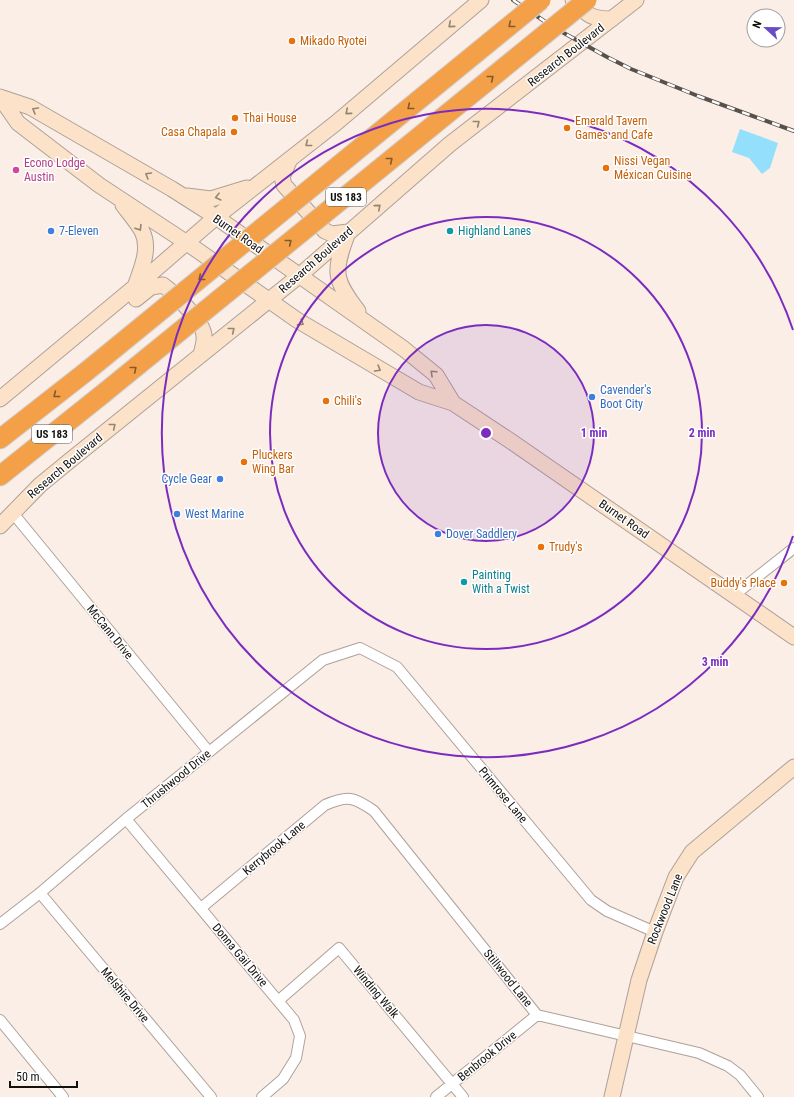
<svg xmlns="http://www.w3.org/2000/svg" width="794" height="1097" font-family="'Roboto Condensed',sans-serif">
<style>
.water{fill:#94dffc}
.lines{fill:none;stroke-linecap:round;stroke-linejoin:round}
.street-casing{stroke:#ada19a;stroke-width:12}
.secondary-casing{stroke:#ada19a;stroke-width:17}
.highway-casing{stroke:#d0cfcf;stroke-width:21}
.street{stroke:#fff;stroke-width:10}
.secondary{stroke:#fbe2c8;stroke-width:15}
.highway{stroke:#f3a049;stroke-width:19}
.rail-casing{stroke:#57514c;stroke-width:4}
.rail{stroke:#fff;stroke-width:2.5;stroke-dasharray:8;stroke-linecap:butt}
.highway-bridge-casing{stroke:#d0cfcf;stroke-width:21;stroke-linecap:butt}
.highway-bridge{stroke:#f3a049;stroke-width:19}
.oneway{stroke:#938474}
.oneway2{stroke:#83582b}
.ring{fill:none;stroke:#7b2cbf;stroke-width:2}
.food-dot{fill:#e8710a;stroke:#fff;stroke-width:1.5}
.hotel-dot{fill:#d1479c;stroke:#fff;stroke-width:1.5}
.shop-dot{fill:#3f7fe0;stroke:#fff;stroke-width:1.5}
.culture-dot{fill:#0f9aa8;stroke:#fff;stroke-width:1.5}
.labels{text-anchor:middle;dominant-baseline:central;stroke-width:3;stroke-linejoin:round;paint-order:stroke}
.shield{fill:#fff;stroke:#5a5856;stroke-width:1}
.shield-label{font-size:11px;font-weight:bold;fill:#13100d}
.food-label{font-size:12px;fill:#c56008;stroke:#fff;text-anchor:start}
.street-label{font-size:12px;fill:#13100d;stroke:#fff}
.hotel-label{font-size:12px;fill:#b23c85;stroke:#fff;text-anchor:start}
.shop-label{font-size:12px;fill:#366cbe;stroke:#fff;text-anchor:start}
.culture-label{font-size:12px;fill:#0d838f;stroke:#fff;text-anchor:start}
.centre{fill:#7b2cbf;stroke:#fff;stroke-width:2}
.ring-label{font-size:12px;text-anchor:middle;font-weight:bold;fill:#7b2cbf;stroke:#fff;stroke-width:3;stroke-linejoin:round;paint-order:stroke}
</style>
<rect width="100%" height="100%" fill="#faeee6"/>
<path class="water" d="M740,129L778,143L770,168L762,174L749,158L732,152Z"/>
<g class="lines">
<g class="street-casing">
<path id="street" d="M12,512L209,752
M733,596L794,548
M126,819L294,1020L300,1036L296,1058L283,1079L262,1097
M40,893L211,1097
M201,908L325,805C348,795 354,797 374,811L537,1015L699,1053L728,1066L740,1075L758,1097
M0,924L40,893L126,819L323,660L360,648L397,667L591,900L607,911L655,932
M278,1001L339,948L463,1097
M0,1020L63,1097
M436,1097L537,1015"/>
</g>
<g class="secondary-casing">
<path id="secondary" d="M573,0C588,15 590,19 612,19
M0,97L18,123L99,185L187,243L297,320L419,392L453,403L512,442L794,637
M0,97L30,107L172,189L216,217L404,349L436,375L453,403
M290,159L282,177L284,185L325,231L332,234L348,232
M187,196L211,199L247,188
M123,205C129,213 137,222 142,231C151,249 141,269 135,287
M347,235C333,272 334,280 358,311
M136,299L151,287L163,285C174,293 204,322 204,336C205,342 202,349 201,355
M0,399L149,275L216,217L336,123L481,0
M0,526L40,485L68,462L299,276L450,144L636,0
M612,1097L639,980L655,932L676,877L692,852L794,767"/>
</g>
<g class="highway-casing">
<path id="highway" d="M0,439L87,371
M0,476L104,393"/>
</g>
<use href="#street" class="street"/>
<use href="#secondary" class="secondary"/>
<use href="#highway" class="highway"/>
<g class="rail-casing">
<path id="rail" d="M513,0L553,27L607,57L631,69L698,96L794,131"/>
</g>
<use href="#rail" class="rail"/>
<g class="highway-bridge-casing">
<path id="highway-bridge" d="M87,371L541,0
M104,393L587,0"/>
</g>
<use href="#highway-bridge" class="highway-bridge"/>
</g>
<defs><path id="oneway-chevron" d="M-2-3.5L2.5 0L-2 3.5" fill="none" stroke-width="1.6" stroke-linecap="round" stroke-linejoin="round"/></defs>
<g class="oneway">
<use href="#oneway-chevron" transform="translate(451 25) rotate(140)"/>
<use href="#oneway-chevron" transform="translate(35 110) rotate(-150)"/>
<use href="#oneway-chevron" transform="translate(348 112) rotate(140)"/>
<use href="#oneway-chevron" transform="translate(477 123) rotate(-38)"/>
<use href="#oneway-chevron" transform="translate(308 144) rotate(142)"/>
<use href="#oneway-chevron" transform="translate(148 175) rotate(-150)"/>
<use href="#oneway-chevron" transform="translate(218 197) rotate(166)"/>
<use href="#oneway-chevron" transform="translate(378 207) rotate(-41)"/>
<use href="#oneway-chevron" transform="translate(139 228) rotate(58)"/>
<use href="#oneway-chevron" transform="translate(301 323) rotate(32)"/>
<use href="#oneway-chevron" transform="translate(232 330) rotate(-39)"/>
<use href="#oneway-chevron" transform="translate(378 369) rotate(30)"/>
<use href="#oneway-chevron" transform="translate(433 373) rotate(-137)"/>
<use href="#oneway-chevron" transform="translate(113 426) rotate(-39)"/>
</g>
<g class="oneway2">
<use href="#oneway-chevron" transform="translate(511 25) rotate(141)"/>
<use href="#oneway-chevron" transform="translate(491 78) rotate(-39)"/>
<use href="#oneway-chevron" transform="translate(410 107) rotate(141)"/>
<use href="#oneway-chevron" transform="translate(390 160) rotate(-39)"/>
<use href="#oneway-chevron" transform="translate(289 242) rotate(-39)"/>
<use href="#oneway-chevron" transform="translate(201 278) rotate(141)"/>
<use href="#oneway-chevron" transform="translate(134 369) rotate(-39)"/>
<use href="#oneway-chevron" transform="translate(56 395) rotate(142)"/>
</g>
<circle cx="486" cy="433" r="108" fill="#7b2cbf" fill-opacity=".12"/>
<g class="ring">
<circle cx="486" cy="433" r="108"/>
<circle cx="486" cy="433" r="216"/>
<path d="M793 536A324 324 0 1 1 793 330"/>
</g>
<g class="food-dot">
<circle cx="292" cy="41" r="4"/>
<circle cx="235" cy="118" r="4"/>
<circle cx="567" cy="128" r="4"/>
<circle cx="234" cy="132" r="4"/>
<circle cx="606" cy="168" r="4"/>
<circle cx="326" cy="401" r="4"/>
<circle cx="244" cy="462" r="4"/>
<circle cx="541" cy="547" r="4"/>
<circle cx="784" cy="583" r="4"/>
</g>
<circle class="hotel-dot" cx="16" cy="170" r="4"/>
<g class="shop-dot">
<circle cx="51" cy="231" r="4"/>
<circle cx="592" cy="397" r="4"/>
<circle cx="220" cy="479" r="4"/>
<circle cx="177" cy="514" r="4"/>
<circle cx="438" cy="534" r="4"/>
</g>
<g class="culture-dot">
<circle cx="450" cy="231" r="4"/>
<circle cx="464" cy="582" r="4"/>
</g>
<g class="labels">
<g class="shield">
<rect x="326" y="188" width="40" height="18" rx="3"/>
<rect x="32" y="425" width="40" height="18" rx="3"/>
</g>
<g class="shield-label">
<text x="346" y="197">US 183</text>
<text x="52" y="434">US 183</text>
</g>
<g class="food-label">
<text x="300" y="41">Mikado Ryotei</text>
<text x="243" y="118">Thai House</text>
<text x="575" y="121">Emerald Tavern<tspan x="575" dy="14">Games and Cafe</tspan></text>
<text x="226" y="132" text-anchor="end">Casa Chapala</text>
<text x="614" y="161">Nissi Vegan<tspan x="614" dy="14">Méxican Cuisine</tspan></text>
<text x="334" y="401">Chili's</text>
<text x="252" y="455">Pluckers<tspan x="252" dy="14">Wing Bar</tspan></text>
<text x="549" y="547">Trudy's</text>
<text x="776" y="583" text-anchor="end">Buddy's Place</text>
</g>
<g class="street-label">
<text transform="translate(566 55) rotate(-38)">Research Boulevard</text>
<text transform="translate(238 234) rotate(35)">Burnet Road</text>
<text transform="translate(316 260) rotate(-41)">Research Boulevard</text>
<text transform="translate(65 466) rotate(-40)">Research Boulevard</text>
<text transform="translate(624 519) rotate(35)">Burnet Road</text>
<text transform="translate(110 632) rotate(51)">McCann Drive</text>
<text transform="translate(176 779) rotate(-39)">Thrushwood Drive</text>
<text transform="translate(503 795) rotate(50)">Primrose Lane</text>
<text transform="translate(274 848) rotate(-40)">Kerrybrook Lane</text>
<text transform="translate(665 909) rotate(-68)">Rockwood Lane</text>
<text transform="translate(240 955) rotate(50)">Donna Gail Drive</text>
<text transform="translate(508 978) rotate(51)">Stillwood Lane</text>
<text transform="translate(376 992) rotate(50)">Winding Walk</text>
<text transform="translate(125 995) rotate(50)">Melshire Drive</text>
<text transform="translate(487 1056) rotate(-39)">Benbrook Drive</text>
</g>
<g class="hotel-label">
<text x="24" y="163">Econo Lodge<tspan x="24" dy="14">Austin</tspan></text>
</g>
<g class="shop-label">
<text x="59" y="231">7-Eleven</text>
<text x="600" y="390">Cavender's<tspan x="600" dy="14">Boot City</tspan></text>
<text x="212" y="479" text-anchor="end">Cycle Gear</text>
<text x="185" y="514">West Marine</text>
<text x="446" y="534">Dover Saddlery</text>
</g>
<g class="culture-label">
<text x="458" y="231">Highland Lanes</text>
<text x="472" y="575">Painting<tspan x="472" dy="14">With a Twist</tspan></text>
</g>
</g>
<circle cx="486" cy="433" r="6" class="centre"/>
<g class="ring-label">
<text x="594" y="437">1 min</text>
<text x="702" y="437">2 min</text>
<text x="715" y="666">3 min</text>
</g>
<g transform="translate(766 28) rotate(292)"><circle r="19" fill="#ffffff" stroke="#a19f9e"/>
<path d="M0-3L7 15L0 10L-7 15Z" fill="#684cc5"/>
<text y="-6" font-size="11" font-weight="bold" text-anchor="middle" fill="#13100d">N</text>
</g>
<path d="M10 1081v6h67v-6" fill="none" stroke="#13100d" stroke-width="2"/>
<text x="16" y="1081" font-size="12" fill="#13100d" stroke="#ffffff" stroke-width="3" paint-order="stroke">50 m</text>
</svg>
